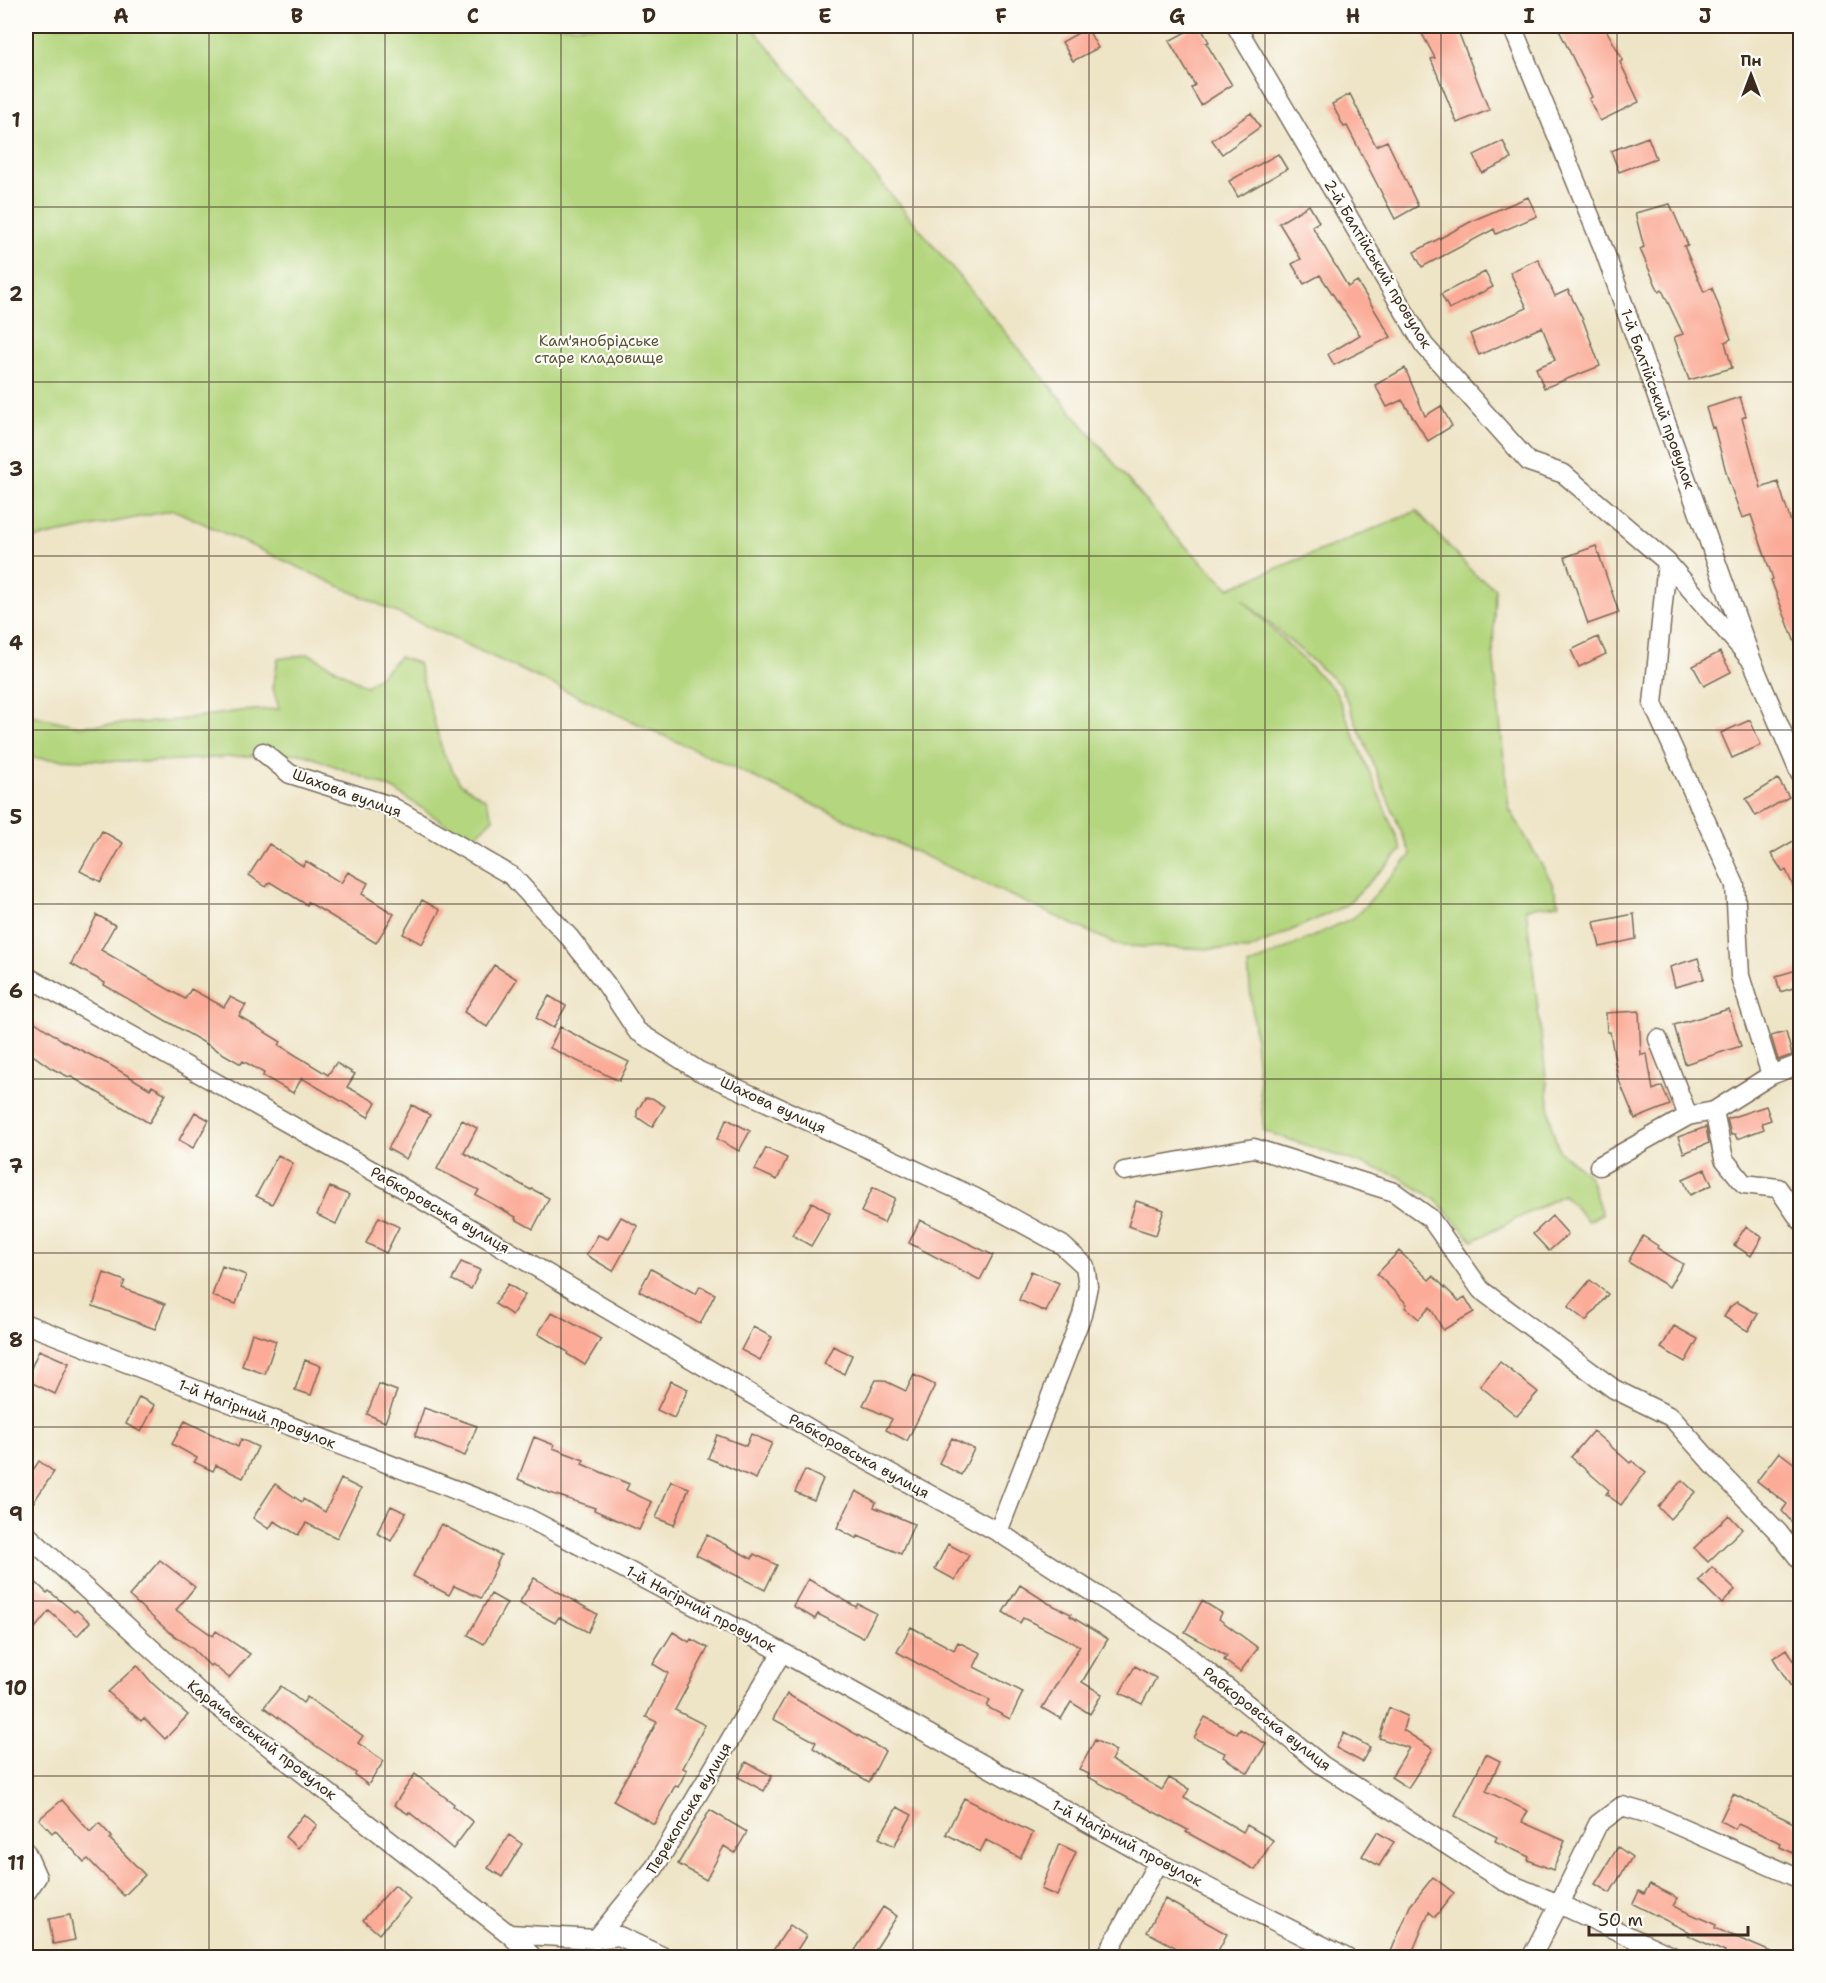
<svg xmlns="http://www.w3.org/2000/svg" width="1826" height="1983" font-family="'Shantell Sans',sans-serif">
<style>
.green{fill:#b4d67e;stroke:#78804e;stroke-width:1.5}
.building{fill:#fbab97}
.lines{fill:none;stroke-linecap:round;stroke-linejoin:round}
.street-casing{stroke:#7a6b59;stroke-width:21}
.street{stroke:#fff;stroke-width:18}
.grid{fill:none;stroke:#3b2a1e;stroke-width:1.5;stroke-opacity:0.55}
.labels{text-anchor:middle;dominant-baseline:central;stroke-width:4.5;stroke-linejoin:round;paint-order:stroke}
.street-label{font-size:15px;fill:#3b2a1e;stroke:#fdfcf7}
.park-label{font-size:15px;fill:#595536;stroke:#fdfcf7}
.neatline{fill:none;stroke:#3b2a1e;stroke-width:2}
.grid-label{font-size:20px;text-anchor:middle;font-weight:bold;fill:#3b2a1e}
</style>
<rect width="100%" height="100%" fill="#fdfcf7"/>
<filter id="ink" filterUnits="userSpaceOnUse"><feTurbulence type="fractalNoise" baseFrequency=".0167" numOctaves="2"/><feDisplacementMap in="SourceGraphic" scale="12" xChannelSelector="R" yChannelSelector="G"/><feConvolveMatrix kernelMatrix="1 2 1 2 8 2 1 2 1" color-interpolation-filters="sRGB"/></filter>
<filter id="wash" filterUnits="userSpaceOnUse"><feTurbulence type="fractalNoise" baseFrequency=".008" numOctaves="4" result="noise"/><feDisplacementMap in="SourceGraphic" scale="24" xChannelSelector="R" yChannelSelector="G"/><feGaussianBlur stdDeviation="1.35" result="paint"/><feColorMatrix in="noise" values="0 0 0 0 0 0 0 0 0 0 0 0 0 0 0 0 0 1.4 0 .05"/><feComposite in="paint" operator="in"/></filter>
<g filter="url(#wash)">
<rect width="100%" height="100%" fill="#eee4c6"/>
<path class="green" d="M26,26H751L1173,534L1229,588L1417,511L1475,575L1495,588L1493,652L1509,808L1551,881L1559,904L1526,908L1552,1128L1559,1150L1589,1176L1602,1214L1588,1221L1563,1195L1473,1241L1435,1199L1398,1176L1264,1131L1248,966L1355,917L1411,855L1341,686L1242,599L1336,692L1402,850L1345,906L1248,950L1120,946L174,510L26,540Z
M309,654L366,686L381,675L399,657L418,663L443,753L460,783L485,799L493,818L471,841L393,789L301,753L145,762L26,758V706L31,715L79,726L169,721L240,711L279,709L273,688L278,659Z"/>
<g id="blocks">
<path class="building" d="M1197,26H1200L1209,42L1206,43L1232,85L1201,105L1191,88L1195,85L1169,41Z
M1418,26H1456L1489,110L1457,123L1431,59L1435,58Z
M1557,26H1604L1623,60L1620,62L1639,102L1600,121L1589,99L1592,97Z
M1087,28L1098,48L1073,61L1062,42Z
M1350,94L1376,146L1387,141L1418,206L1395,219L1347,126L1344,127L1332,104Z
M1251,113L1260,127L1222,154L1212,140Z
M1648,137L1656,158L1619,172L1611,151Z
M1503,141L1511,159L1482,173L1474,155Z
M1278,154L1287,169L1238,197L1229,181Z
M1528,197L1537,216L1496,234L1494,229L1422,267L1414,252L1474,220Z
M1670,204L1688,245L1684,246L1704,292L1712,288L1731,339L1725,342L1732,368L1689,380L1674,337L1683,334L1662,290L1659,292L1640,249L1644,247L1635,213Z
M1309,205L1319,222L1312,226L1348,287L1357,281L1391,337L1334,365L1328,354L1360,335L1320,275L1304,284L1292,264L1301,259L1279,223Z
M1538,259L1555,296L1568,290L1583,320L1600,366L1544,388L1536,368L1555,360L1542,327L1479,355L1470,334L1527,308L1510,272Z
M1485,272L1493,287L1449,309L1441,294Z
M1405,368L1425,416L1441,406L1452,426L1428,441L1402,400L1387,407L1375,385Z
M1740,397L1746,416L1742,418L1761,488L1778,482L1791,522L1800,519V653H1799L1771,580L1773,579L1751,515L1742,518L1728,479L1714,427L1712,428L1706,408Z
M1596,546L1619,613L1588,624L1565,557Z
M1598,637L1606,654L1579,667L1571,650Z
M1720,652L1731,672L1704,686L1693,666Z
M1750,720L1761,745L1732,758L1721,733Z
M1778,779L1789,797L1756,816L1746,799Z
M102,831L123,843L101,882L80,871Z
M1800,837V901L1786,870L1783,872L1771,854Z
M269,844L303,866L306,861L341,883L348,872L368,883L362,894L394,914L376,943L308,902L307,905L270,882L266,887L249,875Z
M422,900L440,910L422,944L403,934Z
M1634,914L1636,939L1600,947L1594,922Z
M97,915L115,925L101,950L185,999L191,989L224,1007L230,997L246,1005L239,1016L281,1042L279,1045L328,1075L336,1063L355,1074L347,1087L376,1102L368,1117L302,1078L293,1093L263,1076L264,1073L243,1061L241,1064L104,985L105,983L71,964Z
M1698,958L1704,979L1675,987L1670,967Z
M494,965L517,979L487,1027L464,1012Z
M1800,969V986L1780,992L1776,976Z
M549,996L566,1006L553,1028L536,1018Z
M1729,1009L1741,1046L1685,1064L1674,1025Z
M1639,1011L1641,1055L1647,1054L1653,1090L1662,1086L1670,1105L1635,1119L1618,1078L1610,1032H1607L1606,1013Z
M26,1016L65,1042L110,1065L150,1089L152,1086L166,1094L149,1123L70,1076L69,1077L51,1068L26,1050Z
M560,1027L629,1062L619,1081L550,1048Z
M1786,1032L1792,1055L1778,1060L1771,1036Z
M645,1098H652L665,1106L652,1127L637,1117V1111Z
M412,1105L430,1115L406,1159L388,1149Z
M1766,1106L1771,1120L1762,1123L1764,1129L1737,1139L1735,1134L1731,1135L1727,1119Z
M195,1112L209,1120L193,1148L179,1140Z
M727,1119L750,1131L739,1151L717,1139Z
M462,1120L477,1128L464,1153L531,1190L532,1189L549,1198L533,1229L515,1219L516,1217L476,1195L479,1190L437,1169Z
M1706,1127L1709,1143L1684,1153L1678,1137Z
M766,1148L787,1158L777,1180L755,1170Z
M278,1155L293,1163L272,1204L256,1196Z
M1705,1169L1712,1185L1690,1195L1683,1179Z
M330,1187L349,1195L336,1224L317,1215Z
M873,1187L895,1198L884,1223L861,1212Z
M1136,1201L1164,1210L1156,1235L1128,1226Z
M812,1202L830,1213L811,1246L792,1235Z
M1552,1216L1568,1234L1549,1251L1533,1234Z
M379,1217L399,1227L386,1253L366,1243Z
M621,1217L638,1226L613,1271L586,1255L598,1235L608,1239Z
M920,1220L993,1255L980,1280L909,1243Z
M1746,1226L1762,1237L1751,1256L1734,1245Z
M1643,1236L1658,1246L1657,1248L1683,1264L1669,1287L1628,1262Z
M1399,1251L1429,1280L1433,1276L1459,1301L1465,1297L1474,1312L1443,1330L1430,1307L1419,1319L1405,1307L1407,1304L1377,1274Z
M461,1262L480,1270L471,1289L452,1280Z
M222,1266L246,1275L236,1304L212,1296Z
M651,1269L696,1294L700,1286L715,1294L700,1324L639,1291Z
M1031,1271L1059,1283L1046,1312L1019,1300Z
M104,1273L125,1281L122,1288L165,1304L155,1329L93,1306Z
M1590,1280L1608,1294L1586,1321L1568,1307Z
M508,1284L525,1295L512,1315L495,1304Z
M1737,1302L1758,1314L1748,1331L1724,1317L1730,1307Z
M552,1312L601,1339L585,1365L567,1354L568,1352L538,1334Z
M1674,1326L1698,1339L1685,1362L1661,1348Z
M753,1327L772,1337L760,1360L741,1350Z
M252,1333L276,1341L265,1374L242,1366Z
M833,1346L852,1355L844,1374L824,1364Z
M39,1350L69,1363L55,1394L26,1380Z
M305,1360L321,1366L311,1395L295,1390Z
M1500,1362L1538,1392L1517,1416L1480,1386Z
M914,1375L935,1385L907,1441L886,1430L892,1419L863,1405L876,1380H883L906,1391Z
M671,1381L688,1389L674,1418L657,1410Z
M379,1384L397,1391L385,1422L367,1414Z
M139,1397L155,1405L141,1432L126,1424Z
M424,1408L477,1426L465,1456L415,1436Z
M185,1421L238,1447L241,1439L258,1447L243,1478L216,1465L213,1471L194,1462L197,1458L172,1444Z
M1593,1431L1630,1463L1632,1461L1646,1472L1621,1505L1606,1494L1609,1490L1571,1457Z
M751,1434L772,1443L756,1479L708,1458L717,1435L746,1446Z
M534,1437L554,1445L553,1448L584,1460L582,1464L629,1484L626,1490L652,1502L639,1530L594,1510L595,1508L550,1493L518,1479Z
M952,1438L974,1449L961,1475L939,1463Z
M1779,1452L1800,1468V1531L1782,1511L1787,1504L1757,1481Z
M39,1461L54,1472L26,1513V1481Z
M805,1470L823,1479L814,1500L795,1492Z
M341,1479L361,1489L337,1538L306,1523L298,1535L274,1521L269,1529L253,1518L275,1484L302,1502L303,1499L325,1512Z
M1682,1480L1695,1492L1670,1519L1658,1507Z
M671,1481L689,1488L674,1525L656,1518Z
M856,1491L876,1502L874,1507L914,1524L901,1554L858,1536L857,1539L837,1528Z
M391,1506L406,1513L391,1541L377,1533Z
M1729,1515L1742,1529L1708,1562L1694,1548Z
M441,1524L501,1555L481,1598L454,1586L449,1595L413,1576Z
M707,1535L752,1559L754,1554L777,1565L765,1590L696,1555Z
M948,1544L969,1555L955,1580L935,1569Z
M160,1560L195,1587L176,1610L213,1636L216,1631L250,1654L229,1678L212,1664L210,1666L193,1649L168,1631L129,1596Z
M1712,1567L1735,1590L1722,1604L1699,1581Z
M26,1573L47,1593L49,1591L74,1612L76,1610L90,1622L77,1636L49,1611L26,1639Z
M534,1578L597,1614L588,1632L559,1617L555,1623L519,1603Z
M808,1579L856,1607L858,1604L876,1613L863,1638L818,1614L815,1619L793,1606Z
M1020,1585L1048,1603L1071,1614L1070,1616L1108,1639L1082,1682L1102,1694L1090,1714L1071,1702L1061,1719L1042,1708L1080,1646L1023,1618L1020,1623L1003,1612Z
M491,1594L507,1603L484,1644L468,1635Z
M1202,1601L1222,1613L1219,1619L1258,1648L1240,1672L1224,1660L1227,1656L1185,1632Z
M911,1627L954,1650L958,1642L981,1653L974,1667L1023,1692L1010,1719L987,1707L990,1700L942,1677L897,1652Z
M673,1632L689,1642L691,1639L708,1648L675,1710L705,1725L683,1768L687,1770L678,1787L675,1786L654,1824L613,1801L657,1722L646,1717L668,1673L653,1664Z
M1787,1649L1800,1670V1701L1773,1658Z
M137,1665L152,1683L188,1715L165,1739L144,1718L141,1721L108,1692Z
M1135,1666L1156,1678L1142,1704L1120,1693Z
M281,1686L303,1703L307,1697L363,1736L358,1743L384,1761L368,1785L355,1775L356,1773L316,1746L264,1707Z
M787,1694L885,1751L869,1782L813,1748L816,1742L773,1719Z
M1389,1708L1407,1716L1403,1730L1433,1749L1408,1788L1391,1777L1409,1748L1379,1738Z
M1205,1717L1237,1734L1240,1729L1266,1744L1248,1773L1223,1757L1225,1753L1194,1738Z
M1344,1733L1370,1747L1362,1762L1336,1748Z
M1095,1740L1116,1751L1111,1760L1162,1790L1169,1778L1189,1789L1184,1798L1243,1832L1247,1825L1273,1840L1255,1870L1186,1832L1188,1830L1088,1777L1089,1774L1079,1770Z
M1486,1754L1500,1761L1486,1791L1528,1811L1522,1822L1565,1841L1553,1870L1528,1860L1529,1857L1495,1841L1497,1837L1455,1816Z
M746,1762L772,1776L764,1791L738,1777Z
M415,1774L454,1804L453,1806L473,1822L453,1849L409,1812L408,1814L394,1805Z
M1733,1794L1800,1826V1856L1780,1847L1781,1843L1738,1824L1735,1829L1720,1821Z
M964,1798L1033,1833L1020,1858L986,1840L980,1852L946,1834Z
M62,1800L90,1832L99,1823L112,1837L110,1839L145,1875L124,1896L88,1859L84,1862L55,1830L52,1833L39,1819Z
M897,1807L912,1815L894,1846L879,1838Z
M710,1810L747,1832L735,1853L724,1846L706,1880L678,1864Z
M304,1814L317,1825L298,1848L285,1837Z
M1377,1832L1394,1842L1379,1866L1362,1856Z
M509,1835L522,1844L502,1877L488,1868Z
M1059,1844L1076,1852L1057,1896L1041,1889Z
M1618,1847L1632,1857L1610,1893L1595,1884Z
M1433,1877L1454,1893L1435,1917L1429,1912L1410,1958H1399L1390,1954L1410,1906Z
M1650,1884L1678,1898L1673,1906L1716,1925L1715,1928L1785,1958H1723L1725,1952L1687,1935L1689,1932L1633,1904L1639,1891L1644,1894Z
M395,1885L410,1899L379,1934L363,1920Z
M1165,1899L1227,1934L1214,1958H1195L1147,1932Z
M883,1907L897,1916L870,1958H850Z
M70,1915L75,1940L53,1944L49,1919Z
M790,1925L806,1936L792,1958H768Z"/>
</g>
</g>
<g filter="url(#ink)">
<use href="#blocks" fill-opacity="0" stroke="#7a6b59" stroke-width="1.5"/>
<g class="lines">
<g class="street-casing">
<path id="street" d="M1236,26L1424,345L1529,462L1564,474L1667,562L1752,661
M1512,26L1604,250L1752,661L1800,774
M1667,562L1653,704L1735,885L1740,976L1771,1075
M263,752L290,774L391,806L512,876L570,938L606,984L637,1031L699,1071L974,1197L1062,1245L1085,1266L1088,1286L1082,1315L998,1532
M26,976L387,1179L817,1433L998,1532L1173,1644L1322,1765L1503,1881L1559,1904L1676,1958
M1658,1039L1688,1116
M1714,1111L1724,1159L1744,1184L1778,1188L1800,1220
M1599,1166L1688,1116L1714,1111L1771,1075L1800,1064
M1124,1171L1254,1148L1394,1192L1430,1218L1481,1290L1614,1389L1671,1417L1717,1469L1778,1532L1800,1560
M26,1324L526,1517L782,1652L1158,1862L1347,1958
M26,1534L199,1692L509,1934L596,1939L619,1936L666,1958
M26,1852L37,1877L26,1893
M509,1934L534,1958
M589,1958L596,1939L655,1867L782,1652
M1105,1958L1158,1862
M1531,1958L1559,1904L1598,1824L1622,1806L1656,1816L1800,1879"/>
</g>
<use href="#street" class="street"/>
</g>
</g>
<path class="grid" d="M209,26V1958M385,26V1958M561,26V1958M737,26V1958M913,26V1958M1089,26V1958M1265,26V1958M1441,26V1958M1617,26V1958M26,207H1800M26,382H1800M26,556H1800M26,730H1800M26,904H1800M26,1079H1800M26,1253H1800M26,1427H1800M26,1601H1800M26,1776H1800"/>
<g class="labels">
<g class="street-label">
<text transform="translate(1378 264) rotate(59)">2-й Балтійський провулок</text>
<text transform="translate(1658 399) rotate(70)">1-й Балтійський провулок</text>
<text transform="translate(347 793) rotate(20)">Шахова вулиця</text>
<text transform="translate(773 1105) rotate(25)">Шахова вулиця</text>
<text transform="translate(440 1210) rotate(30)">Рабкоровська вулиця</text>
<text transform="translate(257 1414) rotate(21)">1-й Нагірний провулок</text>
<text transform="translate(859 1456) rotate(29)">Рабкоровська вулиця</text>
<text transform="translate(701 1609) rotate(28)">1-й Нагірний провулок</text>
<text transform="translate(1267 1719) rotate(38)">Рабкоровська вулиця</text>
<text transform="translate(262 1740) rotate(38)">Карачаєвський провулок</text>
<text transform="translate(689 1808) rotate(-59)">Перекопська вулиця</text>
<text transform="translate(1127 1843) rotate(28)">1-й Нагірний провулок</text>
</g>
<g class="park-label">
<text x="599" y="341">Кам'янобрідське<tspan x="599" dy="17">старе кладовище</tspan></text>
</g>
</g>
<rect width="1826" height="1983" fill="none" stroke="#fdfcf7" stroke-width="66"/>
<g transform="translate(1751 75)" stroke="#fdfcf7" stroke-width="4.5" paint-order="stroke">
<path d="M0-4.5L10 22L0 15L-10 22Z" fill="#3b2a1e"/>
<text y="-9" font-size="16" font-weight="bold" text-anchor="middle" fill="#3b2a1e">Пн</text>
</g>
<path d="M1589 1926v9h159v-9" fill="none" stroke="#3b2a1e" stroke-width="3"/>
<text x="1598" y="1926" font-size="18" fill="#3b2a1e" stroke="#fdfcf7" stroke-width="4.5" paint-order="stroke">50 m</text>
<rect x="33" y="33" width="1760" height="1917" class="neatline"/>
<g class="grid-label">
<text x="121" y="23">A</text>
<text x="297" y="23">B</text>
<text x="473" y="23">C</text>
<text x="649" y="23">D</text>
<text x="825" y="23">E</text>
<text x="1001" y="23">F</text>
<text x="1177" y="23">G</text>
<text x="1353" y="23">H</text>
<text x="1529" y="23">I</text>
<text x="1705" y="23">J</text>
<text x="16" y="127">1</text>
<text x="16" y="301">2</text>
<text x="16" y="476">3</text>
<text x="16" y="650">4</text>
<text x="16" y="824">5</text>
<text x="16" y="998">6</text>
<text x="16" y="1173">7</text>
<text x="16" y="1347">8</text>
<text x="16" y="1521">9</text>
<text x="16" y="1695">10</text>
<text x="16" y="1870">11</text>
</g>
</svg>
